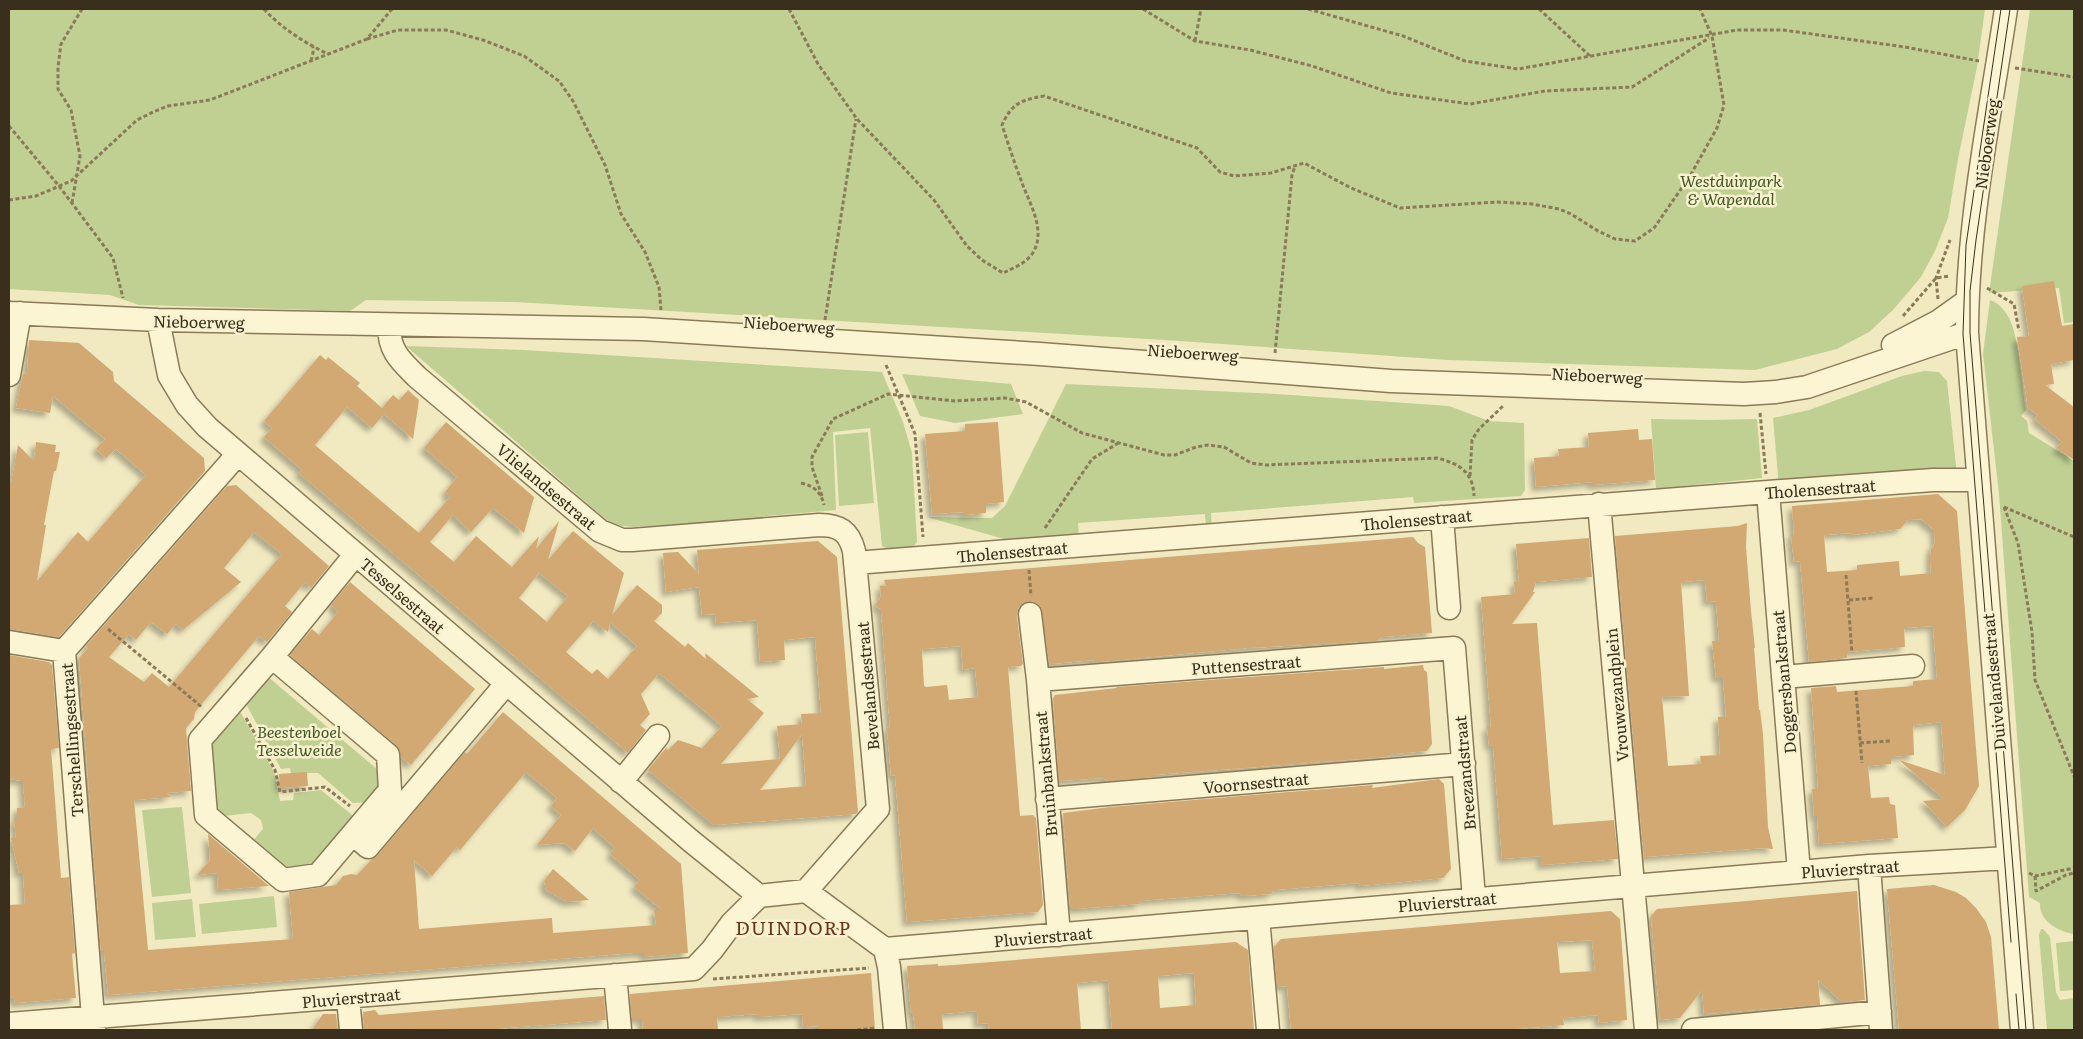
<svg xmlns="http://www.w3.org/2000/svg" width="2083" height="1039" font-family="Literata,serif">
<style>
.green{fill:#c0d093}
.building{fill:#d2a873;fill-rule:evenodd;filter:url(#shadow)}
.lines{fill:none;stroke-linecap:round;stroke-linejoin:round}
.minor-casing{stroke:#8b7a57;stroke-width:25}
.path{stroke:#8b7a57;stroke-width:3;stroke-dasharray:4 2.5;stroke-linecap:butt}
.minor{stroke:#fbf5d4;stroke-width:22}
.tram{stroke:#3a2f1c;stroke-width:1}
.labels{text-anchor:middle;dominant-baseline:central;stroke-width:5;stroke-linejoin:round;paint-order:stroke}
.street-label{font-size:16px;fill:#3a2f1c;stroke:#f8f2d0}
.park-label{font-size:16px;font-style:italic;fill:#425821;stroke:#f8f2d0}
.quarter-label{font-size:19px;letter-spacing:1px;fill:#6a3519;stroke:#f8f2d0}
</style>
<defs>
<filter id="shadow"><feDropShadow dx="-4.5" dy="4.5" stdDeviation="2.5" flood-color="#0004"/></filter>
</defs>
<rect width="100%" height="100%" fill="#f1e9c0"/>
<path class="green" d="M 9,9 L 1985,9 L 1977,67 L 1958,159 L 1948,218 L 1935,251 L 1921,277 L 1893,310 L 1869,332 L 1837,349 L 1755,370 L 1448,360 L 1165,340 L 515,302 L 366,300 L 350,311 L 139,305 L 110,295 L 9,289 Z
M 2030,9 L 2074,9 L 2074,322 L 2064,323 L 2059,288 L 1989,293 Z
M 1990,300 C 1999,303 2004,309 2009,318 C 2019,336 2022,387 2026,410 L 2021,416 L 2027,421 L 2029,433 L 2074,461 L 2074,934 C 2058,932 2039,921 2040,903 L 2029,897 L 1999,494 L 1983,354 Z
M 406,346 L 524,350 L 882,372 L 903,422 L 912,453 L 917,542 L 912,548 L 887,549 L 882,546 L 870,428 L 833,432 L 836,510 L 679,524 L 634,527 L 612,525 Z
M 1924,371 L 1939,372 L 1947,381 L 1957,475 L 1779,487 L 1773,418 L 1809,410 L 1902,376 Z
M 902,374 L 1011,384 L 1023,414 L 955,423 L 920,416 Z
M 1066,384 L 1276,394 L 1449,406 L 1489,421 L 1524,423 L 1525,490 L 1521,496 L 1414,503 L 1413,497 L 1211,513 L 1212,528 L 1206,528 L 1205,514 L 1078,523 L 1079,539 L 1011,541 L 927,517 L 992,518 L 1005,506 Z
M 1651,419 L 1710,420 L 1757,419 L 1762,478 L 1656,489 Z
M 868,432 L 874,503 L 839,506 L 835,435 Z
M 267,676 L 378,770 L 378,792 L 369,802 L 353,803 L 318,773 L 291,773 L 290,768 L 281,769 L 245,702 Z
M 237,706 L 274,772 L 280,801 L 293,800 L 294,793 L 321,790 L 357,819 L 343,838 L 337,834 L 318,859 L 304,871 L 288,874 L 252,842 L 263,829 L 261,820 L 251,813 L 224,816 L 211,805 L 205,744 Z
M 182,807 L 191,893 L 152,897 L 142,810 Z
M 274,896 L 277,927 L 202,934 L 199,904 Z
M 192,899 L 196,937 L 155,940 L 152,903 Z
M 2041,929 L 2043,929 L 2050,937 L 2056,992 L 2060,1000 L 2074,998 L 2074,1030 L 2047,1030 L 2039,935 Z
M 2074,941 L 2074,990 L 2060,991 L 2056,943 Z"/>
<path class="building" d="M 2054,281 L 2062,326 L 2074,324 L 2074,360 L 2051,364 L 2054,384 L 2045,385 L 2074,407 L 2074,460 L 2057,448 L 2062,442 L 2035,419 L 2038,415 L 2028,408 L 2017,337 L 2029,336 L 2022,286 Z
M 29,340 L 79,343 L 113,372 L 114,381 L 204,458 L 205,471 L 59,637 L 9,629 L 9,484 L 11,484 L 18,445 L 34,461 L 36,442 L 56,445 L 55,452 L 60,452 L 56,471 L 54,471 L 44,525 L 46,525 L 37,581 L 78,532 L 88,542 L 146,475 L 116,449 L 106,458 L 96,449 L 105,439 L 53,396 L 50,413 L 16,408 L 23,374 L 27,373 Z
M 320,355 L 326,360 L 328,357 L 360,383 L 357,386 L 382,408 L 393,395 L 399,400 L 408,390 L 419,400 L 413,439 L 384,414 L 372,428 L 347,407 L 315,445 L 419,533 L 450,497 L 445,492 L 457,477 L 424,448 L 446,422 L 534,497 L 524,533 L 493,508 L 471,532 L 453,515 L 430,542 L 454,562 L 476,536 L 512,567 L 539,536 L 536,549 L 559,521 L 548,560 L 573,531 L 624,573 L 612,615 L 637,585 L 662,605 L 662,613 L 654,621 L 685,647 L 688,643 L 706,659 L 705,653 L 759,697 L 747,699 L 764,713 L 721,764 L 780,759 L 777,726 L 802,724 L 801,714 L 821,713 L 815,637 L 784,640 L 785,660 L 760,662 L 757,620 L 716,623 L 715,614 L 702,615 L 699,587 L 666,592 L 663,553 L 678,552 L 699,574 L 697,550 L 818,541 L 837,557 L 858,812 L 856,814 L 714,825 L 648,770 L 666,748 L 668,750 L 678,740 L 702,748 L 722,726 L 694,702 L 659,673 L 641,694 L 650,714 L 640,725 L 646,730 L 628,753 L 388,549 L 299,473 L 302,470 L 264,437 L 272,428 L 264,421 ZM 539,573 L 568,596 L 547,622 L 519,598 ZM 593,621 L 608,632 L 610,622 L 637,646 L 608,679 L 597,669 L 592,674 L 566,652 ZM 802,734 L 806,786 L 760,790 L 780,764 Z
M 998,422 L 1004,502 L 986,504 L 986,513 L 964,515 L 964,512 L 932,514 L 925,434 L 965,431 L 965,424 Z
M 1638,429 L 1639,440 L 1652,439 L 1655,480 L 1592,485 L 1592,482 L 1536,487 L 1534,458 L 1559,456 L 1558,449 L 1589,447 L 1588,433 Z
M 236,485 L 329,566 L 311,588 L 305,582 L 285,606 L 292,612 L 267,642 L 259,636 L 195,712 L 194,719 L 186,728 L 191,791 L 166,793 L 171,797 L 134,800 L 148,950 L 293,939 L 289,892 L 336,885 L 343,876 L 351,874 L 357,875 L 371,860 L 378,855 L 465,752 L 467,754 L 503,712 L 681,864 L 688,953 L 644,957 L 644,953 L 633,953 L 108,995 L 104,951 L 101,951 L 79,658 L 88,648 L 86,646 L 227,486 ZM 254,532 L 282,554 L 169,687 L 152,673 L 144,682 L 109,657 L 129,634 L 136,640 L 151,622 L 167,634 L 176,624 L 183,630 L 241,582 L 224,568 ZM 526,772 L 557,798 L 551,806 L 561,815 L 537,845 L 564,843 L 575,851 L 593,828 L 615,848 L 610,854 L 640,880 L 634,887 L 662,910 L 654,910 L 656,925 L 553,933 L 552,918 L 419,929 L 414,860 L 432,876 L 457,847 L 460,850 Z
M 1938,494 L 1957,511 L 1979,786 L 1965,810 L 1947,827 L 1923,801 L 1944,799 L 1899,760 L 1945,775 L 1941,722 L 1913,725 L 1914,755 L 1891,757 L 1891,764 L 1868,766 L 1871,798 L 1889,797 L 1890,804 L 1895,805 L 1898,838 L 1819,844 L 1817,816 L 1814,816 L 1812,789 L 1818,788 L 1811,688 L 1836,686 L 1837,692 L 1913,686 L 1913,681 L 1937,679 L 1933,626 L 1904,628 L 1905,647 L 1847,652 L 1847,658 L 1809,662 L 1800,561 L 1794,562 L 1791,535 L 1794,535 L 1792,506 ZM 1921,519 L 1934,530 L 1935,543 L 1931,549 L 1930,559 L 1931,573 L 1900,576 L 1899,561 L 1857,565 L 1857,570 L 1827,572 L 1824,535 L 1851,533 L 1852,535 L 1900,529 L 1908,520 Z
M 1747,523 L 1746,547 L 1751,611 L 1755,648 L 1754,648 L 1759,710 L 1760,710 L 1763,734 L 1768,827 L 1773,849 L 1763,848 L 1644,857 L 1615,536 L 1738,526 ZM 1705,580 L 1707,602 L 1716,601 L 1719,641 L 1712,641 L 1716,678 L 1723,678 L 1726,717 L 1718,717 L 1720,755 L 1700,756 L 1701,764 L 1668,766 L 1662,697 L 1689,696 L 1681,582 Z
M 1413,537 L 1418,543 L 1425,547 L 1432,633 L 1382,637 L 1376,641 L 1247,648 L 1099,662 L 1094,662 L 1093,660 L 1051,664 L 1049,662 L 1041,607 L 1036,602 L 1029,601 L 1022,604 L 1018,609 L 1017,616 L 1023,664 L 1021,666 L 1008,667 L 1020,816 L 1033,815 L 1036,818 L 1043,905 L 1038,912 L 907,922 L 895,775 L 891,776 L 887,728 L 890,727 L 881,610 L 875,605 L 881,597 L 880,586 L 886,586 L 884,580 ZM 961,646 L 963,670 L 975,668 L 978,697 L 949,700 L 947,685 L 926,687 L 924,686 L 922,651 L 923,649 Z
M 1589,538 L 1592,577 L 1536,582 L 1533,592 L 1535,592 L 1512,624 L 1537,623 L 1553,825 L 1614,820 L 1618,859 L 1541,865 L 1541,856 L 1502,859 L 1493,745 L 1489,746 L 1488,736 L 1487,727 L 1491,727 L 1481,597 L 1515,594 L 1514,582 L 1519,582 L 1516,544 Z
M 350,582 L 475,689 L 411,765 L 401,757 L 396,745 L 290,655 L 312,629 L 319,635 L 338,612 L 331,605 Z
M 9,655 L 49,662 L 52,665 L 59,748 L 51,749 L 53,774 L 61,878 L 69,877 L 75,953 L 72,954 L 76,998 L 15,1003 L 14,998 L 9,996 L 9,905 L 25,904 L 23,873 L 19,873 L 11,838 L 16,838 L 14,819 L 17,819 L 17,808 L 25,807 L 23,781 L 9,779 Z
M 1423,665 L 1424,670 L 1427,672 L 1432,744 L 1427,751 L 1393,754 L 1386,757 L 1153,775 L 1153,777 L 1109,781 L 1102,778 L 1059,781 L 1053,698 L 1055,695 L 1117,688 L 1116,687 L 1370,668 L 1384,667 L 1384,669 Z
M 307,772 L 308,786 L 280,788 L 279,774 Z
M 1439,779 L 1444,784 L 1451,869 L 1443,878 L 1360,886 L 1359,883 L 1274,890 L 1271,894 L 1243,896 L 1239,893 L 1139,901 L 1140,904 L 1074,909 L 1070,905 L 1063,813 L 1110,807 L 1373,785 L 1372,788 Z
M 208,834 L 269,886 L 218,890 L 217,873 L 197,875 L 210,860 Z
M 553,869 L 589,900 L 567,902 L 546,890 L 544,881 Z
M 1934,885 L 1956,892 L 1966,898 L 1976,908 L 1986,922 L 1991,937 L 1999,1030 L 1899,1030 L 1887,889 Z
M 1857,891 L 1865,1000 L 1842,1002 L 1818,980 L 1820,1005 L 1704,1014 L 1702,990 L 1680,1018 L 1660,1020 L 1651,916 L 1657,909 Z
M 1611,911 L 1620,919 L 1627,1020 L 1599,1023 L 1598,1015 L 1563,1018 L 1564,1025 L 1502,1030 L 1291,1030 L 1287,986 L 1277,987 L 1274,947 L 1281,939 ZM 1592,940 L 1595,971 L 1560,973 L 1557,942 Z
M 1236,942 L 1248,950 L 1254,1030 L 1112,1030 L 1108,980 L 1077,983 L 1081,1030 L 989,1030 L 988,1023 L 978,1024 L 977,1011 L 942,1014 L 943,1030 L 915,1030 L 913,1012 L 911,1013 L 907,966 L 938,964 L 938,966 L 954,965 ZM 1194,973 L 1196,1005 L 1160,1008 L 1158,976 Z
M 871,973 L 875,1030 L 818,1030 L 818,1026 L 803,1027 L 802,1014 L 758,1017 L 758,1014 L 717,1017 L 718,1030 L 643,1030 L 642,1019 L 632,1019 L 630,994 Z
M 604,996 L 606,1020 L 483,1030 L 364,1030 L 363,1012 L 375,1010 L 379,1015 Z
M 323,1014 L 336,1014 L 338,1030 L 312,1030 Z"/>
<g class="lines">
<defs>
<path id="minor" d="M 2006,9 C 1990,116 1967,224 1967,333 L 2022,1030
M 9,313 L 158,320 L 643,329 L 1040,354 L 1391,381 L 1744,394 L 1776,392 L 1807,387 L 1967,333
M 158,320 L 169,375 L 187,405 L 207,427 L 691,841 L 759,896
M 389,326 C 389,351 400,360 417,377 L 600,531 L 622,540 L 632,540 L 819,525 C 839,525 849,531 854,551 L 878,809 L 806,891
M 1893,345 L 1939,321 L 1967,301
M 9,375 L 20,313
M 1768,492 L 1799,872
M 1599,504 L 1646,1030
M 1442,517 L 1449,608
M 855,563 L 1768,492 L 1933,480 L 1977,480
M 1030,614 L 1038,680 L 1059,935
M 9,642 L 64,651
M 272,657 L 388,755 L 390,790 L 318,875 L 283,880 L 206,815 L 200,740 L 272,657 L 355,555
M 1783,677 L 1913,666
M 1038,680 L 1454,648 L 1474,898
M 621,782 L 658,736
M 1047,799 L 1464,764
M 353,834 L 368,847 L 506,684
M 1869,866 L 1881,1030
M 1258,918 L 1268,1030
M 885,949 L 1869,866 L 2008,858
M 885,949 L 889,967 L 895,1030
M 615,975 L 620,1030
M 348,998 L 351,1030
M 9,1024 L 694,969 L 712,950 L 732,923 L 759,896 L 806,891 L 885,949
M 94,1030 L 64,651 L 238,454
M 1693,1030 L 1880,1012"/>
</defs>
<use href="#minor" class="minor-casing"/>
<path class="path" d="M 264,9 C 281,28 305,43 328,54
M 789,9 L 818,64 L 857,119 L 934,200 L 967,246 L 982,260 L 1003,273 C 1013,268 1025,264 1032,254 C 1048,231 1028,201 1021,180 C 1014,162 1008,143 1002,125 C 1012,103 1021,100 1044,96 L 1197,148 L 1220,172 L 1234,176 L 1271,173 L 1304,163 L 1351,188 L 1400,208 L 1497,202 L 1532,204 L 1559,209 L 1571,214 L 1598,231 L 1615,239 L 1635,241 L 1654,228 L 1690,176 L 1717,128 L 1724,105 L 1712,36 L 1700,9
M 1143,9 L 1195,41 L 1250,50 L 1312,66 L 1391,93 L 1470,104 L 1545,91 L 1632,87 L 1709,38
M 1308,9 L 1403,36 L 1465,61 L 1518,69 L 1737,30 L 1783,30 L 1905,47 L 1979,61
M 1539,9 L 1590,56
M 367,39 L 398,30 L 446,30 L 483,40 L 524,56 L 559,81 L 573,101 L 605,165 L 621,214 L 645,252 L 659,287 L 661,310
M 1195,41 L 1201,9
M 311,61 L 313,53 L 313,47
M 2015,68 L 2074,77
M 9,126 L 59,186 L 113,258 L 123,298
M 9,200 L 36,196 L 71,181 L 137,120 L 153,112 L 168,106 L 210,100 L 367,39 L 392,9
M 72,203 L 80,156 L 71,110 L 58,89 L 58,67 L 61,44 L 82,9
M 1987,288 L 2014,304 L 2019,331
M 1938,299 L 1936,278 L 1950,240
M 1903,316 L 1936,278 L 1949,276
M 825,320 L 856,119
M 1275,353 L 1292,175 L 1295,166
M 886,365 L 915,434 L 923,537
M 1760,413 L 1766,474
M 1470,476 L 1472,440 L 1479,429 L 1503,406
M 801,483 C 814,486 821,492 824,505
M 822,496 L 812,467 L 812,457 L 833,419 L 888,394 L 955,401 L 1005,398 L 1026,402 L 1082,433 L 1164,455 L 1175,455 L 1196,447 L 1208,445 L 1224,447 L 1251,463 L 1266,465 L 1437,458 C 1460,464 1473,472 1474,496
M 2004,507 L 2018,543 L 2032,632 L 2035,680 L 2074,776
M 2004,507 L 2074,537
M 1045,528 L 1092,459 L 1120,442
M 1029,570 L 1031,596
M 1846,575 L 1852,653
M 1849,600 L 1873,598
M 108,629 L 203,708
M 1856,691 L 1862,763
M 246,718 L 275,770 L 280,792 L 325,787 L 350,806
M 1860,743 L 1890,741
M 2029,873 L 2035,876 L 2074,868
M 2035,876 L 2036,891 L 2066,875 L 2074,873
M 713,979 L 869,968
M 857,1030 L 876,1028"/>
<use href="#minor" class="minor"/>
<path class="tram" d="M 2001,9 L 1966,245 L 1963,334 L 2011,942
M 2010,9 L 1976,240 L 1970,291 L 1970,333 L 2026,1030
M 2016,994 L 2019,1030"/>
</g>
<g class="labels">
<g class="street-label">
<text transform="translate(1986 144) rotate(-82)">Nieboerweg</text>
<text transform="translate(199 321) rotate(1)">Nieboerweg</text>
<text transform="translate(789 324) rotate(4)">Nieboerweg</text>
<text transform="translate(1193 352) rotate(4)">Nieboerweg</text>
<text transform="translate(1597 375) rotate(3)">Nieboerweg</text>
<text transform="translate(547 486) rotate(40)">Vlielandsestraat</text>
<text transform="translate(1820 488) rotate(-4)">Tholensestraat</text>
<text transform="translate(1416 519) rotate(-5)">Tholensestraat</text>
<text transform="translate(1012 551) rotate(-5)">Tholensestraat</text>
<text transform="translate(403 595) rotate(41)">Tesselsestraat</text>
<text transform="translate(1246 664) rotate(-4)">Puttensestraat</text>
<text transform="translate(1783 682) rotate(-95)">Doggersbankstraat</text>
<text transform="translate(1993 682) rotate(-95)">Duivelandsestraat</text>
<text transform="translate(867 686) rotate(-95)">Bevelandsestraat</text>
<text transform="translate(1616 695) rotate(-95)">Vrouwezandplein</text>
<text transform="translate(71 740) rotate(-94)">Terschellingsestraat</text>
<text transform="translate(1464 773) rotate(-95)">Breezandstraat</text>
<text transform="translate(1045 774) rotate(-95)">Bruinbankstraat</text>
<text transform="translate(1256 782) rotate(-5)">Voornsestraat</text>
<text transform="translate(1850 868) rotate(-4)">Pluvierstraat</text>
<text transform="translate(1447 901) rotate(-5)">Pluvierstraat</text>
<text transform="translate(1043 936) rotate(-5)">Pluvierstraat</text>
<text transform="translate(351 997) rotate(-5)">Pluvierstraat</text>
</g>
<g class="park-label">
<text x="1731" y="180">Westduinpark<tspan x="1731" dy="18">&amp; Wapendal</tspan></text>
<text x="299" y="731">Beestenboel<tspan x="299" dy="18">Tesselweide</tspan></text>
</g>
<g class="quarter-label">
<text x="793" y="927">DUINDORP</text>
</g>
</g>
<rect width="2083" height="1039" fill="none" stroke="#3a2f1c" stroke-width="20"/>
</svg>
